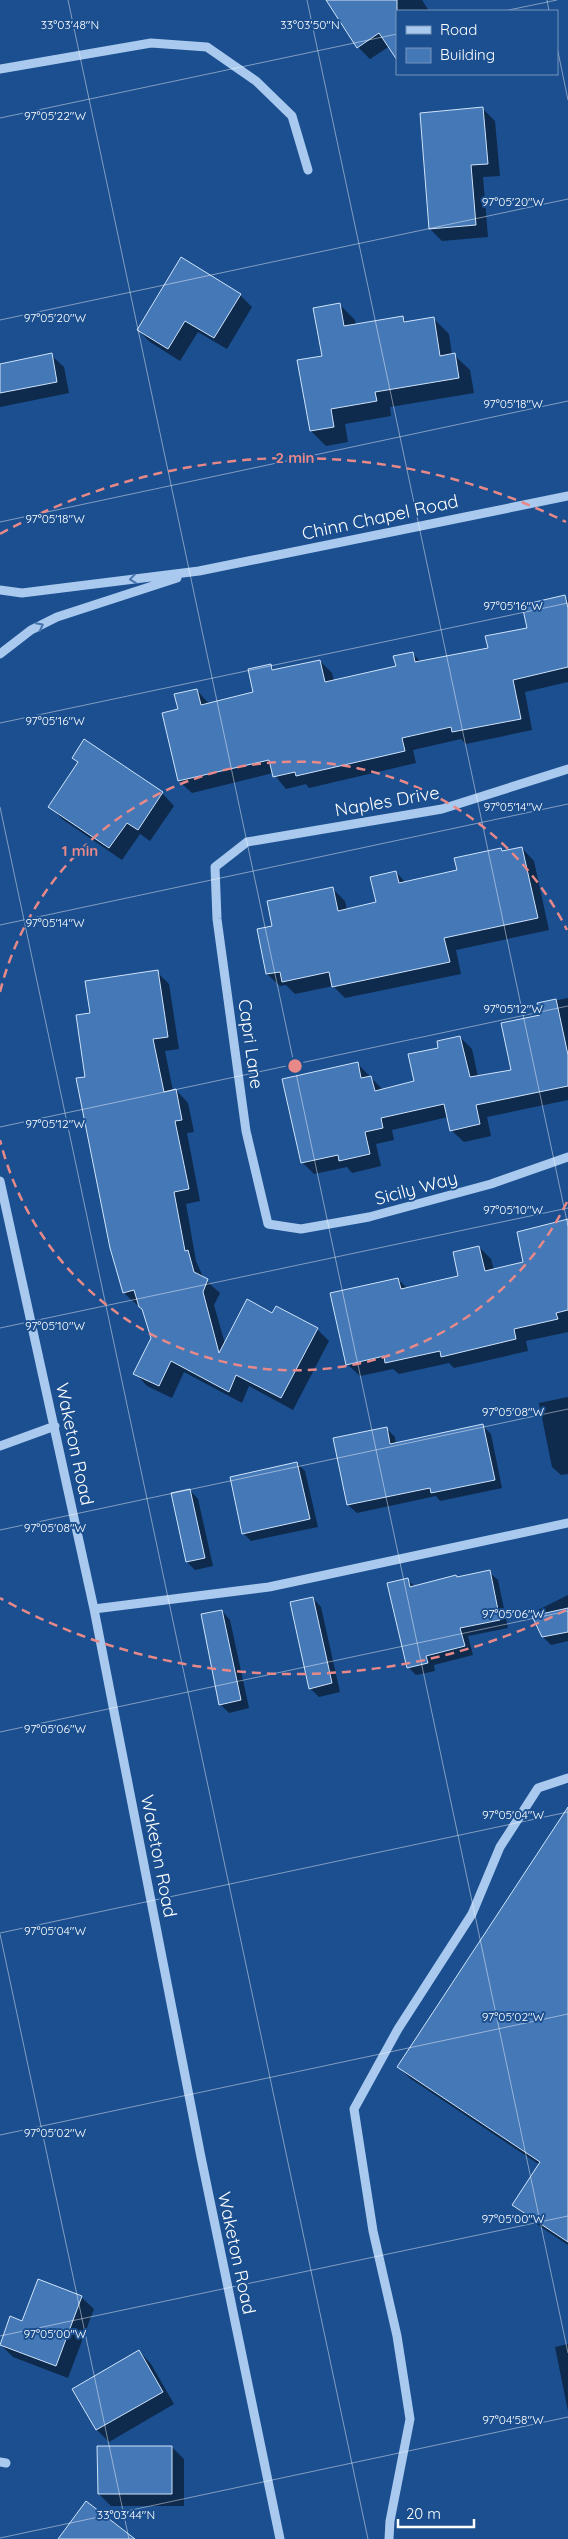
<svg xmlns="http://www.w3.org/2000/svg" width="568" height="2539" font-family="Quicksand,sans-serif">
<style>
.shadow{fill:#0007}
.building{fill:#4478b7;stroke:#cfe3fa}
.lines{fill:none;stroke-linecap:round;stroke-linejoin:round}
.minor{stroke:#a9c9ee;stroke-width:9}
.oneway{stroke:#4674ac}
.ticks{fill:none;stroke:#fff;stroke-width:1;stroke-opacity:0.45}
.ring{fill:none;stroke:#e88989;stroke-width:2.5;stroke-dasharray:9 6}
.labels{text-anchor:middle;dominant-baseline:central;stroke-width:4;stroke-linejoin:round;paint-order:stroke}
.street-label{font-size:18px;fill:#fff;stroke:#1b4f8f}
.ticks-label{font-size:12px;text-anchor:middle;fill:#fff;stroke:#1b4f8f;stroke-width:4;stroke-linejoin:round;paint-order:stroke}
.centre{fill:#e88989;stroke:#1b4f8f;stroke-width:2.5}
.ring-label{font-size:15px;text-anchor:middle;font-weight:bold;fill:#e88989;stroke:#1b4f8f;stroke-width:4;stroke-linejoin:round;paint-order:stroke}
</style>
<rect width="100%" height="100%" fill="#1b4f8f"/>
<path class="shadow" d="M 327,0 L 422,0 L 429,11 L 397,11 L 390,46 L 370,59 L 358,47 Z
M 483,109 L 495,121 L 500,176 L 483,177 L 488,237 L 442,241 L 430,229 Z
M 240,295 L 252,307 L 227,349 L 198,332 L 180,361 L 150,342 L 138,330 Z
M 340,305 L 355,320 L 356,326 L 402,317 L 408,323 L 433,318 L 449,334 L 452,355 L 454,355 L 470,370 L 474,393 L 390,407 L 391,416 L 345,424 L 348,442 L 326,446 L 311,431 L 323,357 Z
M 51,355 L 64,367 L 69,393 L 0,407 L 0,365 Z
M 565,597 L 568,600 L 568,682 L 525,692 L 532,730 L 466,744 L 461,739 L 413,750 L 416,763 L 309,788 L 306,784 L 286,789 L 273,773 L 192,793 L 179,781 L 179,710 L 197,690 L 209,704 L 255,693 L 270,665 L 276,671 L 320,661 L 332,673 L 334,682 L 397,667 L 412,653 L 421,662 L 489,649 L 529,629 Z
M 162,793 L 174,806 L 150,841 L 140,834 L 122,860 L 62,819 L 50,806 Z
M 522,848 L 534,861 L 549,930 L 456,950 L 461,974 L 345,998 L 333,986 L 295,994 L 286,985 L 280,986 L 267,974 L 258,930 L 274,927 L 333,889 L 345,901 L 347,910 L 377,903 L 396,872 L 406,883 L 458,871 L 501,849 L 504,852 Z
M 157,972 L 169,984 L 179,1049 L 165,1051 L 173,1091 L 176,1090 L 188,1103 L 194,1132 L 187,1133 L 200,1201 L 186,1204 L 196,1261 L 204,1279 L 220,1293 L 214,1305 L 225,1344 L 273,1315 L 317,1329 L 329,1341 L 293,1410 L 249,1386 L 242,1403 L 184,1372 L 172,1398 L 147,1386 L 135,1373 L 152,1338 L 144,1311 L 124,1293 L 111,1247 L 86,1078 L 91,1014 Z
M 568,998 L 568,1100 L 487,1117 L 491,1136 L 464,1142 L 451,1130 L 448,1117 L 392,1130 L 394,1140 L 376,1144 L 381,1166 L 352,1173 L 347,1167 L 314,1174 L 302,1162 L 357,1063 L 383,1090 L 415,1082 L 440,1048 L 460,1037 L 472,1049 L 478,1077 L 512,1071 L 541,1016 L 539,1004 Z
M 568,1220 L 568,1332 L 526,1341 L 528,1351 L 454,1368 L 449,1363 L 399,1374 L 393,1369 L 360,1376 L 347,1364 L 398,1279 L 408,1289 L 460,1276 L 479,1247 L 491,1259 L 494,1270 L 525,1262 Z
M 568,1397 L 568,1474 L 561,1475 L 552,1467 L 539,1403 Z
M 482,1425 L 491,1434 L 502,1488 L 440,1501 L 436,1496 L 357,1513 L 348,1505 L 386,1428 L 395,1437 L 396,1444 Z
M 297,1463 L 305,1471 L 318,1527 L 251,1541 L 243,1533 Z
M 190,1490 L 198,1499 L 213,1566 L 195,1570 L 187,1562 Z
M 489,1572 L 498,1580 L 508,1628 L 468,1636 L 473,1655 L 434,1665 L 435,1671 L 416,1675 L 408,1667 L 408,1580 L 415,1587 Z
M 568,1595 L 568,1641 L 551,1645 L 543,1637 L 532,1613 Z
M 313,1598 L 321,1607 L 340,1692 L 319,1697 L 310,1688 Z
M 222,1611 L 230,1620 L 249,1708 L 229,1713 L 220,1704 Z
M 568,1809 L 568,2245 L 526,2217 L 514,2205 L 540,2165 L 411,2079 L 398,2067 Z
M 81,2297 L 94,2309 L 68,2378 L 13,2357 L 0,2344 Z
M 568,2344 L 568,2411 L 555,2347 Z
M 139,2351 L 151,2364 L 174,2404 L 109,2442 L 96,2429 Z
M 172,2447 L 184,2459 L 184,2506 L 111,2506 L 99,2494 Z"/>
<path class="building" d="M 326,0 L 397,0 L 397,60 L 379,33 L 357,48 Z
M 483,107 L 488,164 L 471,165 L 476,225 L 429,229 L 420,113 Z
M 181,257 L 241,294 L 214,338 L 185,321 L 168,349 L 137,330 Z
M 340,303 L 344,326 L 403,316 L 404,322 L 434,317 L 440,356 L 455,353 L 459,378 L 375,392 L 377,401 L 331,409 L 334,427 L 310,431 L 297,360 L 322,356 L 313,308 Z
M 52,353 L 57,382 L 0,393 L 0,364 Z
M 565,595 L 568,608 L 568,667 L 513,680 L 521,719 L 452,732 L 451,727 L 402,738 L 405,751 L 296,776 L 295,772 L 273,777 L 269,760 L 178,781 L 162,713 L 178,709 L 174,694 L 197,689 L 201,705 L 253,692 L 248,669 L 271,664 L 272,670 L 320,660 L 325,682 L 396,666 L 393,656 L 413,652 L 415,662 L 488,648 L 485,636 L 527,628 L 522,605 Z
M 84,739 L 163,792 L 138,830 L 127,823 L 109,848 L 48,807 L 78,762 L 72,758 Z
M 522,847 L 538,918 L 444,938 L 450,962 L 332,987 L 329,972 L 282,982 L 280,972 L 266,974 L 257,929 L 272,926 L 267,901 L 333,887 L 338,911 L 376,902 L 370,877 L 396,871 L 399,883 L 457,870 L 454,858 L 501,848 L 502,851 Z
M 158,970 L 168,1037 L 153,1039 L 164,1092 L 176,1089 L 182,1120 L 175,1121 L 189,1189 L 174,1192 L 185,1251 L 188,1250 L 194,1272 L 208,1279 L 203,1292 L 219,1353 L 247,1299 L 272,1313 L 276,1306 L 318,1328 L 281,1398 L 236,1375 L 229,1392 L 171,1361 L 159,1386 L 133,1374 L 151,1338 L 142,1309 L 139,1307 L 134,1290 L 123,1293 L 110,1248 L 76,1078 L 85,1077 L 76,1015 L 90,1013 L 85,981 Z
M 556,999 L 568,1055 L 568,1086 L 476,1105 L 480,1124 L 450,1131 L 444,1104 L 381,1118 L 383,1128 L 365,1132 L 370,1154 L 339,1161 L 338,1155 L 301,1163 L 282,1079 L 358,1062 L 361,1078 L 371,1076 L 375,1091 L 414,1081 L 408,1054 L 438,1048 L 437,1041 L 460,1036 L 470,1077 L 511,1070 L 501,1023 L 540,1015 L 537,1003 Z
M 568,1219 L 568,1310 L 556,1313 L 558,1319 L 514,1329 L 516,1339 L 441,1357 L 440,1351 L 385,1363 L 384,1356 L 346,1365 L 330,1293 L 398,1278 L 401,1289 L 458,1276 L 453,1252 L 479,1246 L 485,1271 L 523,1262 L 517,1232 Z
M 483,1424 L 495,1480 L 431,1493 L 430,1488 L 347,1505 L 333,1438 L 387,1427 L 390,1444 Z
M 297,1462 L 310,1519 L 242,1534 L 230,1477 Z
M 190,1489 L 205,1558 L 186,1562 L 171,1493 Z
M 490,1570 L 500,1620 L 460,1628 L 465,1646 L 426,1656 L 428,1663 L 407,1668 L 387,1583 L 408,1578 L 410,1587 L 456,1575 L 457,1577 Z
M 313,1597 L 332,1683 L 309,1689 L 290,1602 Z
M 568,1608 L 568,1632 L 542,1637 L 532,1616 Z
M 222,1610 L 241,1700 L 219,1705 L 201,1614 Z
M 568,1807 L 568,2242 L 512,2205 L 540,2162 L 397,2067 Z
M 38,2279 L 82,2296 L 56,2366 L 0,2345 L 10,2316 L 22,2321 Z
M 139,2350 L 163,2392 L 96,2430 L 72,2389 Z
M 97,2446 L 172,2446 L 172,2494 L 98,2494 Z
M 86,2501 L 135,2539 L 58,2539 Z"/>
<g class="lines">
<path class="minor" d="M 0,69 L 151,43 L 207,47 L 256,81 L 292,116 L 308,170
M 0,590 L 22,593 L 199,571 L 568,496
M 0,654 L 31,630 L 57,617 L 177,578
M 568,769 L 442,809 L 247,842 L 215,867 L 217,919 L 246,1131 L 268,1224 L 301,1229 L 369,1217 L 491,1184 L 568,1157
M 0,1181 L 94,1609 L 201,2157 L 280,2539
M 0,1446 L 55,1426
M 94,1609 L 269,1587 L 568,1523
M 0,2462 L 6,2463
M 389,2539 L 390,2521 L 410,2419 L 397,2336 L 373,2231 L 354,2109 L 398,2029 L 472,1914 L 500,1847 L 538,1788 L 568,1778"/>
</g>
<defs><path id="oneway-chevron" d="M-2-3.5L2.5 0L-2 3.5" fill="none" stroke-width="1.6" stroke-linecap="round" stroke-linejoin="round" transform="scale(1.25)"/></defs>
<g class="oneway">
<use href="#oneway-chevron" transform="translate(133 579) rotate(173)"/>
<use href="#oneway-chevron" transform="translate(40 626) rotate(-27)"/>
</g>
<path class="ticks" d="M 68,0 L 568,2353M 307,0 L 568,1226M 547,0 L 549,11M 504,11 L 557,0M 557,47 L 568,100M 0,118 L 397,34M 0,320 L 568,199M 0,522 L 568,401M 0,723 L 568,603M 0,807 L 368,2539M 0,925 L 568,804M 0,1127 L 568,1006M 0,1328 L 568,1208M 0,1530 L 568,1409M 0,1732 L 568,1611M 0,1933 L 568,1812M 0,1934 L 129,2539M 0,2135 L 568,2014M 0,2336 L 568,2216M 0,2538 L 568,2417"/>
<g class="ring">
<path d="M567 1202A304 304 0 0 1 0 1140M0 992A304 304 0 0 1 567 930"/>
<path d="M566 1610A608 608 0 0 1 0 1598M0 534A608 608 0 0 1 566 522"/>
</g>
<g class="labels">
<g class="street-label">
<text transform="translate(380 517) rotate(-12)">Chinn Chapel Road</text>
<text transform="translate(387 801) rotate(-10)">Naples Drive</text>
<text transform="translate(251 1044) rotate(82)">Capri Lane</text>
<text transform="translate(416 1188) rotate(-15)">Sicily Way</text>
<text transform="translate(75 1444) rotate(78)">Waketon Road</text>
<text transform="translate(159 1856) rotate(79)">Waketon Road</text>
<text transform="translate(237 2253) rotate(78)">Waketon Road</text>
</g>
</g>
<g class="ticks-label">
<text x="70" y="29">33°03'48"N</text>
<text x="310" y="29">33°03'50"N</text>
<text x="55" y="120">97°05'22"W</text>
<text x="513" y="206">97°05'20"W</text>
<text x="55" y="322">97°05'20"W</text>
<text x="513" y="408">97°05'18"W</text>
<text x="55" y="523">97°05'18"W</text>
<text x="513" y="610">97°05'16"W</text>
<text x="55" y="725">97°05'16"W</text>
<text x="513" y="811">97°05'14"W</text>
<text x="55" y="927">97°05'14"W</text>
<text x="513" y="1013">97°05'12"W</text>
<text x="55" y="1128">97°05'12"W</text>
<text x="513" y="1214">97°05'10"W</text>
<text x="55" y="1330">97°05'10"W</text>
<text x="513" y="1416">97°05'08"W</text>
<text x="55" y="1532">97°05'08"W</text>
<text x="513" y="1618">97°05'06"W</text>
<text x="55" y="1733">97°05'06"W</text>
<text x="513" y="1819">97°05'04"W</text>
<text x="55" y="1935">97°05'04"W</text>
<text x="513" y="2021">97°05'02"W</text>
<text x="55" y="2137">97°05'02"W</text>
<text x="513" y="2223">97°05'00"W</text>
<text x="55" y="2338">97°05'00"W</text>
<text x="513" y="2424">97°04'58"W</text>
<text x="126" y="2519">33°03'44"N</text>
</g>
<circle cx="295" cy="1066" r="8" class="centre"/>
<g class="ring-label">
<text x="295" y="463">2 min</text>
<text x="80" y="856">1 min</text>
</g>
<rect x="396" y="10" width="162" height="65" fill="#1b4f8f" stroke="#7695bc"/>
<rect x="406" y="26" width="25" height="8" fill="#a9c9ee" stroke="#7695bc"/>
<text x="440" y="35" font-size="15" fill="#ffffff">Road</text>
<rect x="406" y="48" width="25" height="15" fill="#4478b7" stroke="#7695bc"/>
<text x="440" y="60" font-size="15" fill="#ffffff">Building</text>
<path d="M398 2519v8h76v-8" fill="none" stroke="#ffffff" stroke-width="2.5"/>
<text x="406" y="2519" font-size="15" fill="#ffffff" stroke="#1b4f8f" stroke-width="4" paint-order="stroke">20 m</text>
</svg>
